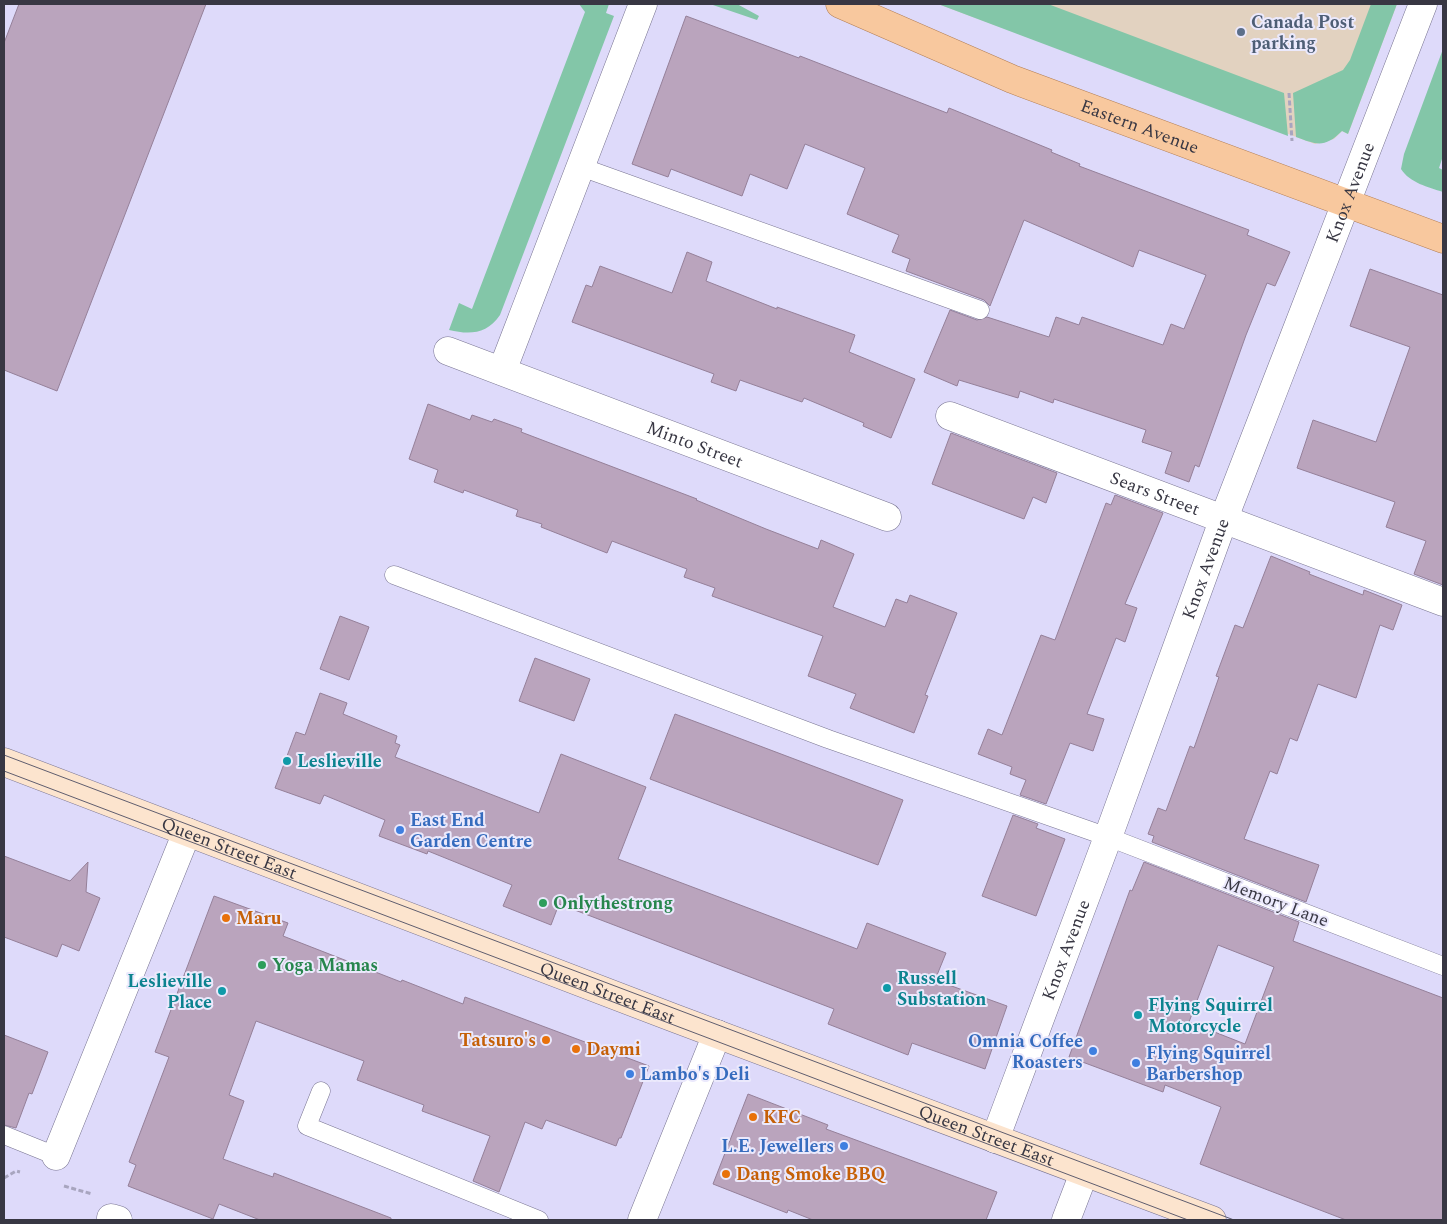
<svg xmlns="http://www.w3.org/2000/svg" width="1447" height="1224" font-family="Spectral,serif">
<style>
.industrial{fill:#e2d2c0}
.green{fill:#83c6a8}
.building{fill:#baa4bd;stroke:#958099;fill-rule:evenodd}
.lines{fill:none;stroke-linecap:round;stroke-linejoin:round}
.service-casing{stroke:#787491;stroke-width:19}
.minor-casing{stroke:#787491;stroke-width:29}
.tertiary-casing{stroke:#787491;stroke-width:29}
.secondary-casing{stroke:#787491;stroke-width:29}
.primary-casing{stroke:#b27e54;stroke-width:29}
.path{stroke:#a8a5bf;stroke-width:3;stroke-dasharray:5 2.5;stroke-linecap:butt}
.service{stroke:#fff;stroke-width:18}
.minor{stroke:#fff;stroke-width:28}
.tertiary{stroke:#fff;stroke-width:28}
.secondary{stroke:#fce4ce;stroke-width:28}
.primary{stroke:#f8c89e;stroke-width:28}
.tram{stroke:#5f5d6e;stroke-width:1}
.service-dot{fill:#5c6f8a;stroke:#ebe9fc;stroke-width:2}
.culture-dot{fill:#0f9aa8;stroke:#ebe9fc;stroke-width:2}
.shop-dot{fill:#3f7fe0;stroke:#ebe9fc;stroke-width:2}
.leisure-dot{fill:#2e9e5b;stroke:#ebe9fc;stroke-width:2}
.food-dot{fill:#e8710a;stroke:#ebe9fc;stroke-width:2}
.labels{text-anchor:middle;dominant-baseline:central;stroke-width:4;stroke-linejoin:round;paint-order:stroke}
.service-label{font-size:18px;font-weight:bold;fill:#4e5e75;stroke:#ebe9fc;text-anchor:start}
.street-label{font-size:18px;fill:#383743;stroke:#ebe9fc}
.culture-label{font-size:18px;font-weight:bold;fill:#0d838f;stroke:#ebe9fc;text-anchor:start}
.shop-label{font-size:18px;font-weight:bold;fill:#366cbe;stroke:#ebe9fc;text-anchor:start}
.leisure-label{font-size:18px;font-weight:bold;fill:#27864d;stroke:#ebe9fc;text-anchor:start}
.food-label{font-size:18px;font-weight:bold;fill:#c56008;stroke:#ebe9fc;text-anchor:start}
</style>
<rect width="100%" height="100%" fill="#dedafa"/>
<path class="industrial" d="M 938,4 L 1397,4 L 1348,134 L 1342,131 L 1334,139 L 1315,144 Z"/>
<path class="green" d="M 579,4 L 609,4 L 606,13 L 614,16 L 500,315 C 487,334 470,335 449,330 L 459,303 L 472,309 L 585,12 Z
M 710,4 L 737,4 L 759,16 L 757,20 Z
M 938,4 L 1048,4 L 1284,93 L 1288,136 Z
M 1371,4 L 1397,4 L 1348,134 L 1342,131 C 1325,148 1317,145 1296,137 L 1293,93 L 1343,70 L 1350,60 Z
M 1443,49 L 1443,156 L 1439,168 L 1443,170 L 1443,192 C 1428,187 1410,183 1401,169 L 1404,154 Z"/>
<path class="building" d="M 19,4 L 206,4 L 57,391 L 4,370 L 4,43 Z
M 686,16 L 799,58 L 800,56 L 947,113 L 949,108 L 1052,150 L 1051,152 L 1080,164 L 1079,166 L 1249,230 L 1247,235 L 1290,252 L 1275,286 L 1267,283 L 1246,335 L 1199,467 L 1195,465 L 1189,482 L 1165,473 L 1172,452 L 1142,442 L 1146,430 L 1054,399 L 1053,403 L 1020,391 L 1018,398 L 959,380 L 957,386 L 924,372 L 950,310 L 977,320 L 987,317 L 1049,337 L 1056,317 L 1079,325 L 1082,317 L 1163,345 L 1171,324 L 1184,329 L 1206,275 L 1139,250 L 1133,267 L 1024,220 L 990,306 L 984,300 L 906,271 L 910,259 L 892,252 L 899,235 L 847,214 L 865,168 L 805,144 L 787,189 L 750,174 L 742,196 L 671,169 L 668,177 L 632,164 Z
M 687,252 L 712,262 L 706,281 L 777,309 L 777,307 L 855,335 L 849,352 L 915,379 L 891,438 L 863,426 L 864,423 L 804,398 L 802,402 L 740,380 L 736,391 L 711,382 L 714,374 L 572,322 L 586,285 L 592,287 L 600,266 L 672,293 Z
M 1370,269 L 1443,295 L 1443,585 L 1414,574 L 1426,541 L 1386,527 L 1395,502 L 1297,468 L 1313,420 L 1376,442 L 1410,347 L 1350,326 Z
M 428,404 L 470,420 L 472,415 L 492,422 L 494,419 L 522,429 L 521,432 L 697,499 L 696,500 L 766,529 L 818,549 L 821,540 L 854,554 L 833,607 L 885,627 L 896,599 L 907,603 L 910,595 L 957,613 L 925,695 L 928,696 L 914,733 L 850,708 L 856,694 L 808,676 L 823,636 L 712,596 L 715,588 L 684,577 L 687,569 L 612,541 L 607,553 L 541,527 L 542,524 L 516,516 L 518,510 L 464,490 L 463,493 L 434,482 L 438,470 L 409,459 Z
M 951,433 L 1057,473 L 1046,503 L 1033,497 L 1024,519 L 932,484 Z
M 1115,495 L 1163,513 L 1125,604 L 1137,608 L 1125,642 L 1116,638 L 1087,714 L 1104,719 L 1093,751 L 1070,743 L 1046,804 L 1020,795 L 1026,780 L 1010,774 L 1012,767 L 978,754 L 988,729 L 1002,735 L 1041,635 L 1055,640 L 1106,503 L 1111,505 Z
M 1271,556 L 1310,572 L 1309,574 L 1363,595 L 1364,590 L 1402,605 L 1393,630 L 1380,625 L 1356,698 L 1318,684 L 1297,741 L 1290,738 L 1277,774 L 1270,771 L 1244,839 L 1319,865 L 1306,902 L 1152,842 L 1154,836 L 1148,834 L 1158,808 L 1166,811 L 1190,746 L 1194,748 L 1219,677 L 1216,676 L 1235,625 L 1243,628 Z
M 340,616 L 369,627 L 349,680 L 320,669 Z
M 535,658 L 590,679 L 574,721 L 519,701 Z
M 320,693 L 347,703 L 343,714 L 397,736 L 395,743 L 400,745 L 395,757 L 539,813 L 561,754 L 646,787 L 618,859 L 857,949 L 867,923 L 946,953 L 935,980 L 1007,1006 L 985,1069 L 912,1043 L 908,1055 L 828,1024 L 834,1009 L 559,904 L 551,925 L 503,906 L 512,885 L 428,851 L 427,854 L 379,836 L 385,820 L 324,795 L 320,804 L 275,788 L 296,732 L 305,735 Z
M 675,714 L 903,800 L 878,865 L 650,779 Z
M 1013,815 L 1038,824 L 1036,828 L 1065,839 L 1036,916 L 982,896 Z
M 4,856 L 70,881 L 88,862 L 86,892 L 100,898 L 79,951 L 62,944 L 57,957 L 4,937 Z
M 1144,862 L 1299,922 L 1293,941 L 1443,998 L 1443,1220 L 1346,1220 L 1200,1164 L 1221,1107 L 1165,1085 L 1163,1092 L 1069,1057 L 1130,890 L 1132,891 ZM 1218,945 L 1274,967 L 1245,1044 L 1189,1022 Z
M 214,896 L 288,923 L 283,936 L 401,982 L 402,980 L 463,1004 L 465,997 L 649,1066 L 621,1138 L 619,1138 L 616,1146 L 546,1120 L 542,1129 L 525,1122 L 499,1192 L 473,1181 L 490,1136 L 422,1111 L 424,1105 L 357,1080 L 364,1061 L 256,1021 L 229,1095 L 244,1101 L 223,1159 L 273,1177 L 274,1173 L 391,1218 L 391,1220 L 260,1220 L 219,1204 L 213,1219 L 128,1186 L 136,1165 L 129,1162 L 169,1057 L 155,1052 Z
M 4,1035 L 48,1052 L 32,1094 L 29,1093 L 16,1128 L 4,1125 Z
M 748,1094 L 828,1125 L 826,1129 L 997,1192 L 986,1220 L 813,1220 L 788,1210 L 787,1213 L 713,1184 Z"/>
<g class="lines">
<defs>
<path id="service" d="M 581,167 L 980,310
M 394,575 L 828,739 L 1108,837 L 1443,966
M 321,1091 L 307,1126 L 539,1220
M 4,1135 L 56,1156"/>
<g id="minor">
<path id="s1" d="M 448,351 L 887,517"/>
<path d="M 502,371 L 643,4"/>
<path id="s2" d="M 950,416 L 1443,602"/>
<path id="s3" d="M 995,1139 L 1108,837 L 1224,518 L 1423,4"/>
<path d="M 56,1156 L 187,832"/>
<path d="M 111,1218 L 118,1220"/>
<path d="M 1066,1220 L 1084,1173"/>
</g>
<path id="tertiary" d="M 642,1220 L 717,1034"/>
<g id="secondary">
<path id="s4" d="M 4,762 L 674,1018 L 1212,1220"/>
</g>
<g id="primary">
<path id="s5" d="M 840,4 L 1012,79 L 1443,239"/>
</g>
</defs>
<use href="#service" class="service-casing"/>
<use href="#minor" class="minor-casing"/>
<use href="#tertiary" class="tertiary-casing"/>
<use href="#secondary" class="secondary-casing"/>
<use href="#primary" class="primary-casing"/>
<path class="path" d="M 1289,93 L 1292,141
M 4,1178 L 16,1171 L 20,1172
M 64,1186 L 92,1194"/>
<use href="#service" class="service"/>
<use href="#minor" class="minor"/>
<use href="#tertiary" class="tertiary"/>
<use href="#secondary" class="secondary"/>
<use href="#primary" class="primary"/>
<path class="tram" d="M 4,755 L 1234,1220
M 4,771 L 1188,1220"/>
</g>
<circle class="service-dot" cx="1241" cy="32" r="5"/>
<g class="culture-dot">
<circle cx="287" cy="761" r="5"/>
<circle cx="887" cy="988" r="5"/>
<circle cx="222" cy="991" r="5"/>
<circle cx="1138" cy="1015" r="5"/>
</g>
<g class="shop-dot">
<circle cx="400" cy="830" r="5"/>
<circle cx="1093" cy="1051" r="5"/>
<circle cx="1136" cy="1063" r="5"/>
<circle cx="630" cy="1074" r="5"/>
<circle cx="844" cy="1146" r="5"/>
</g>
<g class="leisure-dot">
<circle cx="543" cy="903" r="5"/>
<circle cx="262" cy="965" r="5"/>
</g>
<g class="food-dot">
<circle cx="226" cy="918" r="5"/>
<circle cx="546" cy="1040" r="5"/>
<circle cx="576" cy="1049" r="5"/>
<circle cx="753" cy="1117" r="5"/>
<circle cx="726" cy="1174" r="5"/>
</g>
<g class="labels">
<g class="service-label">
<text x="1251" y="22">Canada Post<tspan x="1251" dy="21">parking</tspan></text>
</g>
<g class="street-label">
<text stroke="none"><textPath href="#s5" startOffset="324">Eastern Avenue</textPath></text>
<text stroke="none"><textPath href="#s3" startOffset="1011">Knox Avenue</textPath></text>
<text stroke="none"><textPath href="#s1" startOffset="264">Minto Street</textPath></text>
<text stroke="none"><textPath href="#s2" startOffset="219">Sears Street</textPath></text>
<text stroke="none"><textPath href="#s3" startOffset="608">Knox Avenue</textPath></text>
<text stroke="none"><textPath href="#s4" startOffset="241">Queen Street East</textPath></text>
<text transform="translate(1276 902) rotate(21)">Memory Lane</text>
<text stroke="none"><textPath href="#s3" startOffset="202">Knox Avenue</textPath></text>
<text stroke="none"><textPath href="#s4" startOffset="646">Queen Street East</textPath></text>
<text stroke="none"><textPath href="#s4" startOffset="1051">Queen Street East</textPath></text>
</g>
<g class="culture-label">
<text x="297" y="761">Leslieville</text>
<text x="897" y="978">Russell<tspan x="897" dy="21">Substation</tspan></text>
<text x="212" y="981" text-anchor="end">Leslieville<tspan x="212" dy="21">Place</tspan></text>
<text x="1148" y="1005">Flying Squirrel<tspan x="1148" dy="21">Motorcycle</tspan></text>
</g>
<g class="shop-label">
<text x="410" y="820">East End<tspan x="410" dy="21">Garden Centre</tspan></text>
<text x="1083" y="1041" text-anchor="end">Omnia Coffee<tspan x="1083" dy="21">Roasters</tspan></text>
<text x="1146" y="1053">Flying Squirrel<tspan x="1146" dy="21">Barbershop</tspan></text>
<text x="640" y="1074">Lambo's Deli</text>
<text x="834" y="1146" text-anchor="end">L.E. Jewellers</text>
</g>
<g class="leisure-label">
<text x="553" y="903">Onlythestrong</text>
<text x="272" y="965">Yoga Mamas</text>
</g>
<g class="food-label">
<text x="236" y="918">Maru</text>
<text x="536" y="1040" text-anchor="end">Tatsuro's</text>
<text x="586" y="1049">Daymi</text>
<text x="763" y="1117">KFC</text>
<text x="736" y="1174">Dang Smoke BBQ</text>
</g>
</g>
<rect width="1447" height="1224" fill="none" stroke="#383743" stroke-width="10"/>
</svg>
